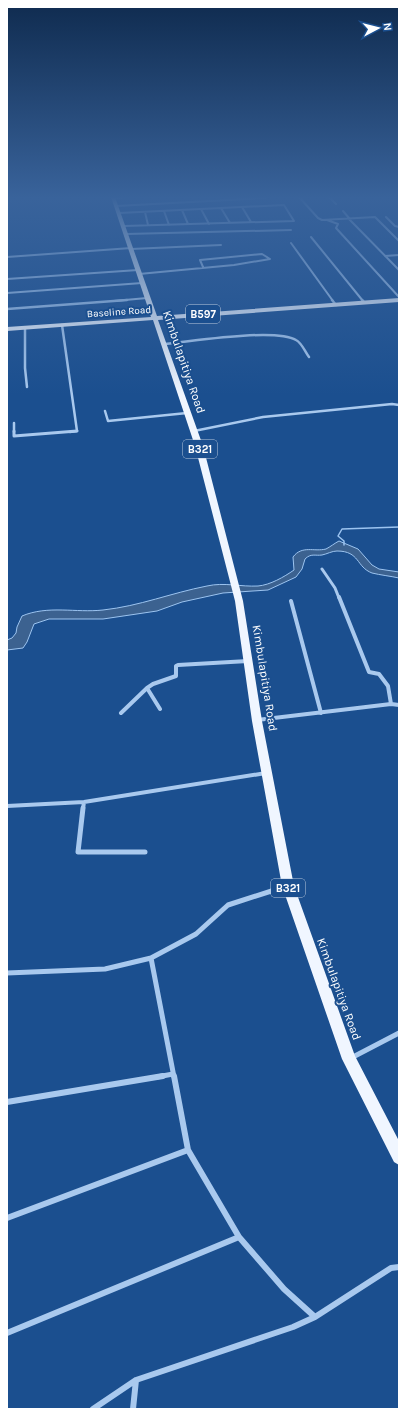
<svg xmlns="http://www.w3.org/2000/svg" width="406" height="1416" font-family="Karla,sans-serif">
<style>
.water{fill:#3c6290;stroke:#9cc4f0}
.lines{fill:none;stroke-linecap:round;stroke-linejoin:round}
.stream{stroke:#9cc4f0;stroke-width:1.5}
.street-far5{stroke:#a9c9ee;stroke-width:2}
.street-far4{stroke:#a9c9ee;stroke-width:2.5}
.street-far3{stroke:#a9c9ee;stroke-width:3}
.street-far2{stroke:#a9c9ee;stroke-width:4}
.street-far1{stroke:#a9c9ee;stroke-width:5}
.street{stroke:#a9c9ee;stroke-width:6}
.primary{fill:#f0f6ff;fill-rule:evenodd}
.labels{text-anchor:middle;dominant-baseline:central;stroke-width:4;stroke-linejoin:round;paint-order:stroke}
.far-street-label{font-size:10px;fill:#fff;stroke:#1b4f8f}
.shield{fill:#1b4f8f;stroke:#bbcadd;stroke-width:1}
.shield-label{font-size:11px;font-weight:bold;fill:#fff}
.street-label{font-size:12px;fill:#fff;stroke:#1b4f8f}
</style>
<rect width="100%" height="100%" fill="#1b4f8f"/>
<path class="water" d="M 339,541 L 358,549 L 372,565 L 379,569 L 399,572 L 399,578 C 390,576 380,575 372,573 C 356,567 360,551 337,551 C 332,551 327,554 322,555 C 315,556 311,553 305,559 L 302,569 L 296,577 L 268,590 L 223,593 L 182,602 L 157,611 L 103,619 L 49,619 L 34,624 L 27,642 L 23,648 L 7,650 L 7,640 L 12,638 L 16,633 L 17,627 L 22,616 C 48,605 76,613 103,610 C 140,606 171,593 207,586 C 224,582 241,587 258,586 C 270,585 284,577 294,570 L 293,557 C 302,545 314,552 326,549 C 330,547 335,543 339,541 Z"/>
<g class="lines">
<path class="stream" d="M 344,545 L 344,541 L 338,536 L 342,529 L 399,527"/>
<path class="street-far5" d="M 299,197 L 318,218 L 322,220 L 375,217 L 399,241
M 329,197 L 336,204
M 113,198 L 127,197
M 116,206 L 265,198
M 242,207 L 251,222
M 221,208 L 230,223
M 201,209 L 209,224
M 182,210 L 188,224
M 164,211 L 169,225
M 343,211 L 349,218
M 145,212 L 148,225
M 119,213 L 284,205 L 294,221 L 124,226
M 386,217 L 395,226 L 399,227
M 348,218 L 399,270
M 327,220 L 338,224 L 336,228 L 399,297
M 126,234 L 291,230
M 311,237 L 363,301
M 291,243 L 333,301
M 131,249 L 221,245
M 385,256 L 399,255
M 7,257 L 131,248
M 139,274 L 234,265 L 270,259 L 262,254 L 200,260 L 203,267
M 7,279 L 138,270
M 7,293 L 142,283
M 114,301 L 147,298"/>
<path class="street-far4" d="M 332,300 L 336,305
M 362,300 L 364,302
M 7,309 L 127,300
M 62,325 L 77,431 L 70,432
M 25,328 L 25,368 L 27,387
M 165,344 C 191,341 276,328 296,340 C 302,343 305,352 309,357
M 105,411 L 108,421 L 187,413
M 14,423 L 14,432
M 194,431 L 263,417 L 392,404 L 399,405"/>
<path class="street-far3" d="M 14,431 L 14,436 L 77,431
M 194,431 L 196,431
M 322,569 L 335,588 L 339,598"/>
<path class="street-far2" d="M 339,597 L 369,672 L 379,674 L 388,686 L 391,704 L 399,705
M 291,601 L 321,713
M 147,688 L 160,709
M 121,713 L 147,688 L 153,684 L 176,676 L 176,666 L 178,665 L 248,661
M 257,720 L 391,704
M 7,806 L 84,802 L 266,773
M 83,809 L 84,802"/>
<path class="street-far1" d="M 83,808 L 78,852 L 145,852
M 151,958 L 174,1077
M 7,973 L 105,969 L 151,958 L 196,934 L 228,905 L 287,886
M 351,1058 L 399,1033
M 157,1077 L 173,1074"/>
<path class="street" d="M 7,1102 L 163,1076
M 188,1150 L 239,1237
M 7,1218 L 188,1150 L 174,1076
M 7,1333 L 239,1237 L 284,1289 L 315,1317 L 391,1268 L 399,1267
M 93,1409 L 136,1380 L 293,1327 L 315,1317
M 133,1409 L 136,1380"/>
<path class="primary" d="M 111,197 L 115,197 L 157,316 L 399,298 L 399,302 L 158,320 L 203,446 L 243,601 L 262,721 L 294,886 L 355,1056 L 399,1141 L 399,1165 L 394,1162 L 342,1059 L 282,886 L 252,721 L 235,601 L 195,446 L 153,320 L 7,331 L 7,327 L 151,317 Z"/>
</g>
<linearGradient id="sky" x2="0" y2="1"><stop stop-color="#0f2b4f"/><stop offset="0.5" stop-color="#39639b"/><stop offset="1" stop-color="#39639b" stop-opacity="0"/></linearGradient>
<rect width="406" height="395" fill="url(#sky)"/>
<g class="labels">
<g class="far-street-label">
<text transform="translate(119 312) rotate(-4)">Baseline Road</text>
</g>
<g class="shield">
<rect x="186" y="305" width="34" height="18" rx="3"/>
<rect x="183" y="440" width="34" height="18" rx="3"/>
<rect x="271" y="879" width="34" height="18" rx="3"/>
</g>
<g class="shield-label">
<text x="203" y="314">B597</text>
<text x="200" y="449">B321</text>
<text x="288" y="888">B321</text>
</g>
<g class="street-label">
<text transform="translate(184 362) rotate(71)">Kimbulapitiya Road</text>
<text transform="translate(265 678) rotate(81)">Kimbulapitiya Road</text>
<text transform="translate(339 989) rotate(70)">Kimbulapitiya Road</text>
</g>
</g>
<rect width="406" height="1416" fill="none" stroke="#ffffff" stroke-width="16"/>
<g transform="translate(378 28) rotate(83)" stroke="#1b4f8f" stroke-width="3" paint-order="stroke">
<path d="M0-3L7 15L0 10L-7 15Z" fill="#ffffff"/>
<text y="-6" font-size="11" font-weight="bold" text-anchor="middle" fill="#ffffff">N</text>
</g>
</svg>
